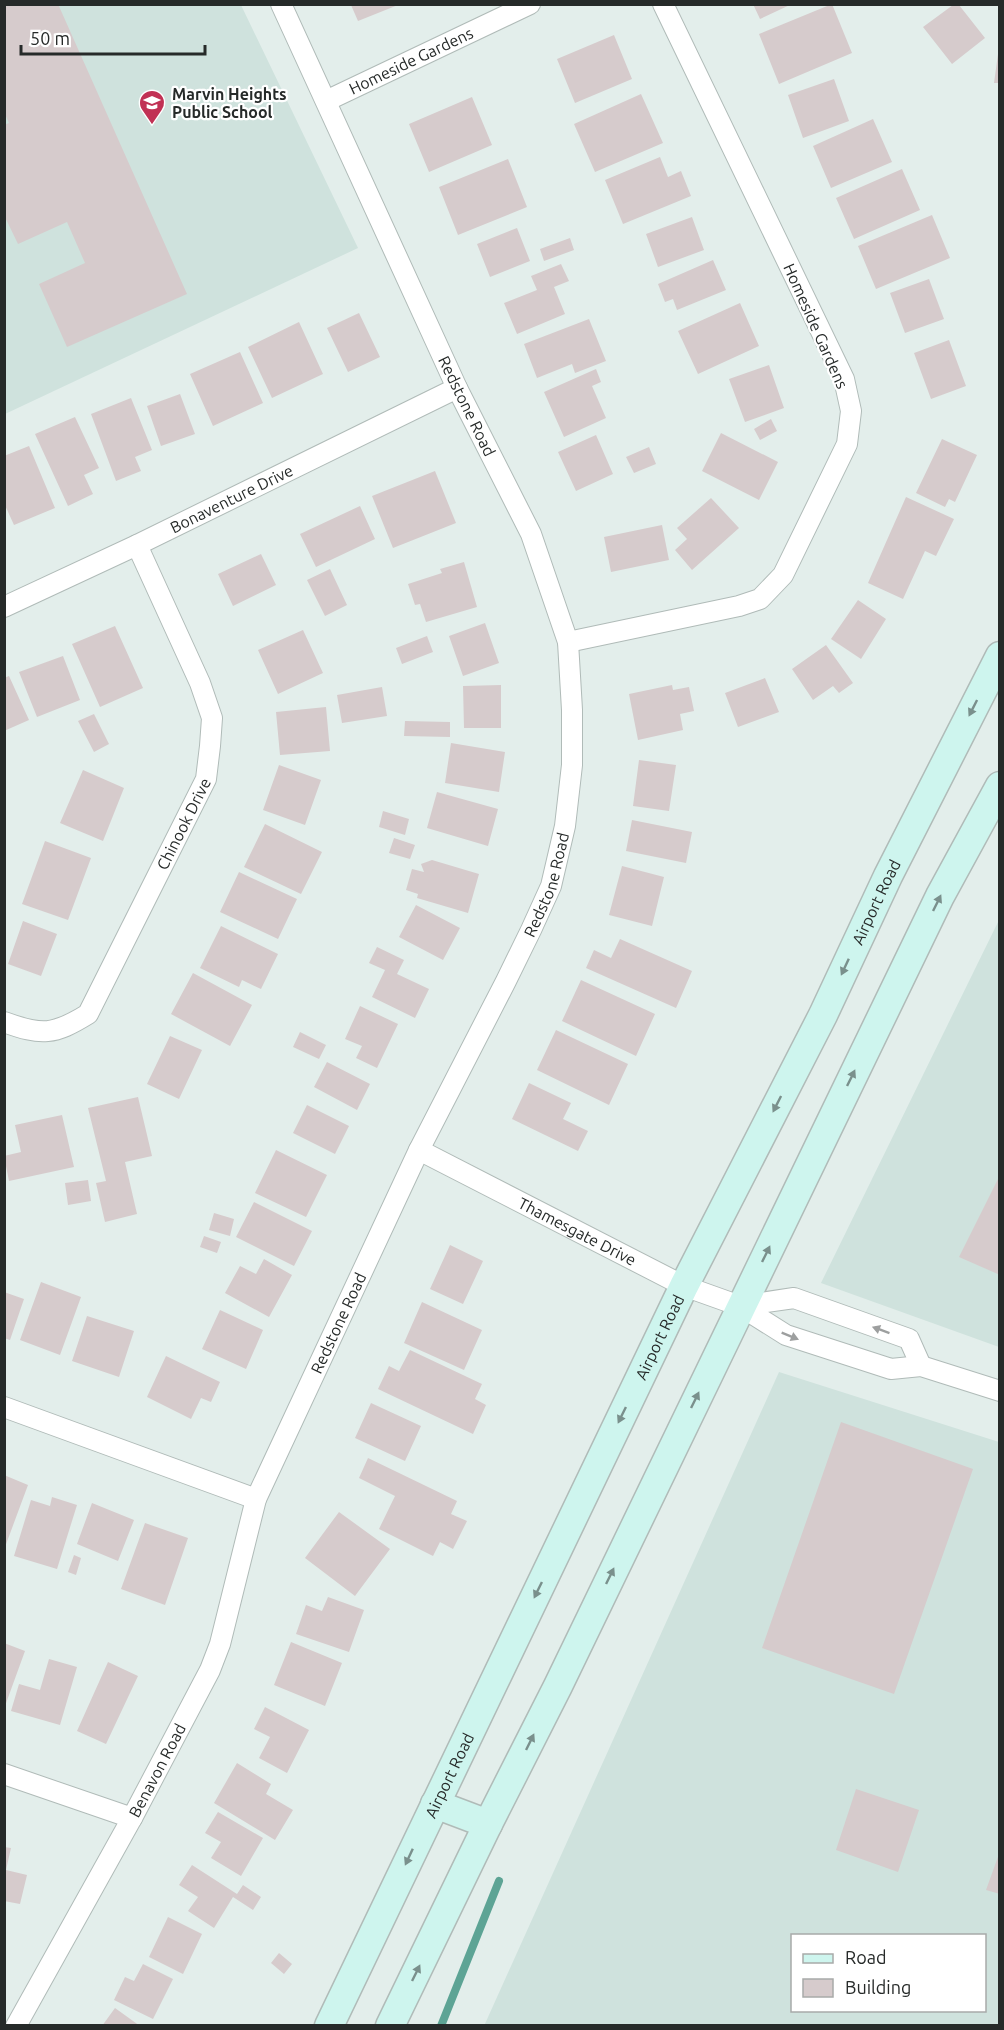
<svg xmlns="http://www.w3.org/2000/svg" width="1004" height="2030" font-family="Ubuntu,sans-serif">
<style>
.built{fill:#cfe2dd;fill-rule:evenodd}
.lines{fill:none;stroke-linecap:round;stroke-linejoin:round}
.stream{stroke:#5da495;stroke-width:8}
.building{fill:#d6cbcc}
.street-casing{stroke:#b0bbb8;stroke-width:22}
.secondary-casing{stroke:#b0bbb8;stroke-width:31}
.street{stroke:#fff;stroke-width:20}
.secondary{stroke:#cef5ee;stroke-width:28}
.oneway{fill:#7a908c}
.oneway2{fill:#9d9f9f}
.labels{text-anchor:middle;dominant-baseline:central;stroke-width:4.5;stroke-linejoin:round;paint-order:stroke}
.street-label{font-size:16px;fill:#262a29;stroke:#fff}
.poi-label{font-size:16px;font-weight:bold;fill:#262a29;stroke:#fff;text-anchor:start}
</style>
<rect width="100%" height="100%" fill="#e3eeeb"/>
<path class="built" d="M 4,5 L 241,5 L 358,248 L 5,414 Z
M 999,920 L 999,1347 L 821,1283 Z
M 779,1372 L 999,1442 L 999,2025 L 484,2026 ZM 792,1936 L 984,1936 L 984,2010 L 792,2010 Z"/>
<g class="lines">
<path class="stream" d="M 441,2026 L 499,1881"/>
</g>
<path class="building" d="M 4,4 L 58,4 L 187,294 L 67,347 L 39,284 L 85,263 L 67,222 L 18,244 L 4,215 L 4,125 L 9,123 L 4,112 Z
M 753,4 L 792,4 L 760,19 Z
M 832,4 L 852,53 L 779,84 L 759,34 Z
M 351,5 L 398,5 L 358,21 Z
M 953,5 L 959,5 L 985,38 L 952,64 L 923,27 Z
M 614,35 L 632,79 L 575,103 L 557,59 Z
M 998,54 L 1000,54 L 1000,83 L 994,83 Z
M 834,79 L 849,121 L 803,138 L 788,95 Z
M 641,94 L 663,143 L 595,172 L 574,124 Z
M 472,97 L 492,145 L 429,172 L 409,124 Z
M 873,119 L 892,162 L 831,188 L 813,146 Z
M 660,157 L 668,177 L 681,171 L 691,196 L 623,224 L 605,180 Z
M 508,159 L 527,207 L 458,235 L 439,187 Z
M 902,169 L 920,210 L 854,239 L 836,198 Z
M 932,215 L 950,258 L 876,289 L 858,246 Z
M 692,217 L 704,250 L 658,267 L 646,234 Z
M 517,228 L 530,261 L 490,277 L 477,244 Z
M 570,238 L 574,250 L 544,261 L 540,249 Z
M 713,260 L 726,290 L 677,310 L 673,299 L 665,302 L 658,284 Z
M 561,264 L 569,281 L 554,287 L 565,314 L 517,334 L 504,303 L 537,290 L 531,276 Z
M 929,279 L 944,319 L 905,333 L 890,293 Z
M 740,303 L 759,346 L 698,374 L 678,331 Z
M 359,313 L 380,357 L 348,372 L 327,328 Z
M 589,319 L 606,361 L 575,373 L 572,364 L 537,378 L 524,344 Z
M 299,322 L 323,374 L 272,398 L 248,347 Z
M 949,340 L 966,386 L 931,399 L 914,353 Z
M 240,352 L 263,403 L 213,426 L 190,374 Z
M 769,365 L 784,408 L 745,422 L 729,379 Z
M 596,369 L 601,382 L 592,386 L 606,418 L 564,437 L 544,392 Z
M 180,394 L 195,434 L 161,446 L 147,406 Z
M 131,398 L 152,450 L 135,457 L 141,471 L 116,481 L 91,414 Z
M 75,417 L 99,468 L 84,475 L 93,494 L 68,506 L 35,434 Z
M 771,419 L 777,431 L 760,440 L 754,429 Z
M 721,433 L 778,462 L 759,500 L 702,471 Z
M 596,435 L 613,474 L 576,491 L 558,452 Z
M 942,439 L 977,455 L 955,502 L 949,499 L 945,507 L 916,493 Z
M 29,446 L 55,508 L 14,525 L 4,503 L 4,456 Z
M 649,447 L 656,464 L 634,473 L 626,457 Z
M 435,471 L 456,523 L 393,548 L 372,496 Z
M 906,497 L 954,519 L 936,556 L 925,551 L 903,599 L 868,583 Z
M 711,498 L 739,528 L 692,570 L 675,550 L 687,539 L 677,528 Z
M 360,506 L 375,539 L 316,567 L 300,534 Z
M 662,525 L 669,560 L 611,572 L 604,537 Z
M 261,554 L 276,585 L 233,606 L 218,574 Z
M 464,562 L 477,607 L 426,622 L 420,604 L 415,605 L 408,584 L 442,573 L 440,569 Z
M 330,569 L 347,605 L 325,616 L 307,580 Z
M 858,600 L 886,619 L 861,659 L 831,639 Z
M 485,623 L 499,663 L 463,676 L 449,636 Z
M 115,626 L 143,688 L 100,707 L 72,644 Z
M 303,630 L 323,673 L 278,694 L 258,650 Z
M 427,636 L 433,652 L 402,664 L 396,648 Z
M 826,645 L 853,683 L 839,693 L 833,686 L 813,700 L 792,669 Z
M 63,656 L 80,700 L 37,717 L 19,672 Z
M 9,676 L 29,720 L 4,731 L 4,678 Z
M 765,678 L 779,712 L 738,727 L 725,693 Z
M 501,685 L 501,728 L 464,728 L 463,686 Z
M 672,685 L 673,690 L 689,687 L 694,711 L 680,714 L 683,730 L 638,740 L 629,694 Z
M 382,687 L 387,716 L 342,723 L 337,695 Z
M 326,707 L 330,751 L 280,755 L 276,712 Z
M 94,714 L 109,744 L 94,752 L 78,721 Z
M 405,721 L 450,722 L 450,737 L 404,736 Z
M 451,743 L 505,752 L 499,792 L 445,783 Z
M 639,760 L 676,765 L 669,811 L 633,806 Z
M 279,765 L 321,780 L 305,825 L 263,810 Z
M 83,770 L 124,788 L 103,841 L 60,823 Z
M 437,792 L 498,809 L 488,846 L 427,828 Z
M 383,811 L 409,819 L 405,835 L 379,827 Z
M 632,820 L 692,832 L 686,863 L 626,851 Z
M 265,824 L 322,852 L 301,894 L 244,867 Z
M 394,838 L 415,845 L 410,859 L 389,853 Z
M 45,841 L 91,858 L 68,920 L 22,904 Z
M 432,860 L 479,874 L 468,913 L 417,898 L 418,894 L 406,890 L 412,869 L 424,872 L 421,864 Z
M 622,866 L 664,877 L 652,926 L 609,915 Z
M 239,872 L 297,899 L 278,939 L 220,912 Z
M 416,905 L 460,928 L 443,960 L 399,937 Z
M 23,921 L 57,934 L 41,976 L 8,964 Z
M 221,926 L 278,954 L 261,989 L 242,980 L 239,987 L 200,968 Z
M 620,939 L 692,971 L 676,1008 L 586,968 L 594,950 L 611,958 Z
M 377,947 L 404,960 L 397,974 L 429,989 L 415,1018 L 372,997 L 385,970 L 369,963 Z
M 193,973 L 252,1005 L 230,1046 L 171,1014 Z
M 581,980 L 655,1014 L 636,1056 L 562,1021 Z
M 360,1006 L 398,1024 L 377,1068 L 356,1058 L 362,1046 L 345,1039 Z
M 556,1030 L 628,1064 L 609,1105 L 537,1070 Z
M 300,1032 L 326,1045 L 319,1059 L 293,1047 Z
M 170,1036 L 202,1050 L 179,1099 L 147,1084 Z
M 327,1062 L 370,1084 L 357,1110 L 314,1087 Z
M 529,1083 L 571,1103 L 563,1119 L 588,1131 L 578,1151 L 512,1119 Z
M 138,1097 L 152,1156 L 125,1162 L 137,1214 L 105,1222 L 96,1183 L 106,1181 L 88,1108 Z
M 307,1105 L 349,1126 L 335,1154 L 293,1133 Z
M 62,1115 L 74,1167 L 9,1181 L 4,1156 L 21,1152 L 15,1125 Z
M 276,1150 L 327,1175 L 306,1217 L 255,1193 Z
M 1000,1175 L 1000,1275 L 959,1257 Z
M 88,1180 L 91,1201 L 68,1205 L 65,1183 Z
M 254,1202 L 312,1231 L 294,1266 L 236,1237 Z
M 214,1213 L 234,1219 L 230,1236 L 209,1230 Z
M 204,1236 L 221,1242 L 217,1253 L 200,1247 Z
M 450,1245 L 483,1261 L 463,1304 L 430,1289 Z
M 264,1259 L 292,1275 L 269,1317 L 225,1293 L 240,1266 L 256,1274 Z
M 41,1282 L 81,1297 L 60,1355 L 20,1340 Z
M 4,1292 L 24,1299 L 10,1340 L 4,1338 Z
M 422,1302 L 482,1330 L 464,1370 L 404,1343 Z
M 220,1310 L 263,1330 L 246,1369 L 202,1349 Z
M 87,1316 L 134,1331 L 119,1377 L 72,1361 Z
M 410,1350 L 482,1384 L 475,1399 L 486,1405 L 473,1434 L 378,1389 L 389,1366 L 399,1371 Z
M 166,1356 L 220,1382 L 211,1402 L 201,1398 L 191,1419 L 147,1397 Z
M 371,1403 L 421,1426 L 405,1461 L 355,1438 Z
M 841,1422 L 973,1469 L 894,1694 L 762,1648 Z
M 368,1458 L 457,1501 L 451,1514 L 467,1521 L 453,1549 L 440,1542 L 433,1556 L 379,1529 L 395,1496 L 359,1478 Z
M 4,1475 L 28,1485 L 5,1547 L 4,1547 Z
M 52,1497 L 77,1505 L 57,1569 L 14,1556 L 31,1500 L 50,1506 Z
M 92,1503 L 134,1520 L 118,1561 L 77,1544 Z
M 339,1512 L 390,1549 L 355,1596 L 305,1558 Z
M 145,1523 L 188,1538 L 165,1605 L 121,1589 Z
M 74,1555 L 81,1558 L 76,1575 L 68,1572 Z
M 328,1597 L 364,1610 L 349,1652 L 296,1634 L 306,1605 L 322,1611 Z
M 291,1642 L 342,1663 L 325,1706 L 274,1685 Z
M 4,1643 L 25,1651 L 5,1706 L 4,1706 Z
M 49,1659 L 77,1667 L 60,1725 L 11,1711 L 19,1684 L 40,1690 Z
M 108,1662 L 138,1676 L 106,1744 L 77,1731 Z
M 265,1707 L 309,1730 L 287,1773 L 259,1758 L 270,1737 L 254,1729 Z
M 237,1763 L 271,1784 L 266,1794 L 293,1810 L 275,1840 L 214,1803 Z
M 856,1789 L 919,1810 L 898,1872 L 836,1850 Z
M 218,1812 L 263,1838 L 241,1876 L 211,1858 L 221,1842 L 205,1833 Z
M 4,1847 L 11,1848 L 6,1870 L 27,1875 L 20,1904 L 4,1901 Z
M 999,1854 L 1000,1854 L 1000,1894 L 986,1890 Z
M 192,1865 L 237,1894 L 243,1885 L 261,1897 L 253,1910 L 233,1897 L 214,1928 L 188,1911 L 198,1897 L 179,1885 Z
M 168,1917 L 202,1934 L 183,1974 L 149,1957 Z
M 279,1953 L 292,1964 L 284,1974 L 271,1963 Z
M 143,1964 L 173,1979 L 153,2019 L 114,2000 L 125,1977 L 134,1981 Z
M 115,2008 L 140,2026 L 102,2026 Z"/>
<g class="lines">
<defs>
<g id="street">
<path id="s1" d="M 326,101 L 530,4"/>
<path id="s2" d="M 4,607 L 137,545 L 457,388"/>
<path d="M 568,642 L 739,606 L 760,599 L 783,575 L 847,444 L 851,411 L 844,379 L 663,4"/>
<path id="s3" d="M 4,1022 C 42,1036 54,1035 88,1014 L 206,779 L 210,746 L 212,718 L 200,683 L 137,545"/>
<path id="s4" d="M 419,1150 L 684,1286 L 740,1306 L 786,1335 L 891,1369 L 921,1366 L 1000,1391"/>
<path d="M 740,1306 L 794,1298 L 909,1339 L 921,1366"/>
<path d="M 4,1407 L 256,1499"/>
<path d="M 4,1774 L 132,1818"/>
<path id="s5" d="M 16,2026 L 132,1818 L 210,1670 L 220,1644 L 256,1499 L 419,1150 L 506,981 L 531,930 L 551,886 L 565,826 L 572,765 L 572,710 L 568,642 L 531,534 L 457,388 L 281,4"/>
</g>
<g id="secondary">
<path d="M 435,1804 L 488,1824"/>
<path id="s6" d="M 329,2026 L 684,1286 L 823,1015 L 888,876 L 1000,656"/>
<path d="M 390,2026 L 488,1824 L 558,1686 L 940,896 L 1000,786"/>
</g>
</defs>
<use href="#street" class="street-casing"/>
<use href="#secondary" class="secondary-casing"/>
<use href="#street" class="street"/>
<use href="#secondary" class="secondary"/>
</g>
<defs><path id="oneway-solid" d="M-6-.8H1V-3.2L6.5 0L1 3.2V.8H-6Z" transform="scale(1.5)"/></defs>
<g class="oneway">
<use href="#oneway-solid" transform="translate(973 708) rotate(117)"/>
<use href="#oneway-solid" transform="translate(937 903) rotate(-64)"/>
<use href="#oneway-solid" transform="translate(845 967) rotate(115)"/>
<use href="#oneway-solid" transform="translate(851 1078) rotate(-64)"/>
<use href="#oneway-solid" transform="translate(777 1104) rotate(117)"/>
<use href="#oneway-solid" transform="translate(766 1254) rotate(-64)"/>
<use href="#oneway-solid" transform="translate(695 1400) rotate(-64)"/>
<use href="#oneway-solid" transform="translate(622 1415) rotate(116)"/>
<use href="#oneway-solid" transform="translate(610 1576) rotate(-64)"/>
<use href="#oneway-solid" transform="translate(538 1590) rotate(116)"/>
<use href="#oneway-solid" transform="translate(530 1742) rotate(-64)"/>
<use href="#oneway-solid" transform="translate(409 1857) rotate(115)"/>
<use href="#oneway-solid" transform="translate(416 1973) rotate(-64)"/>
</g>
<g class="oneway2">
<use href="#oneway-solid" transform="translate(881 1330) rotate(-160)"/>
<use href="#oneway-solid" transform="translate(790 1336) rotate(22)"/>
</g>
<defs>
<symbol id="school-pin" viewBox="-11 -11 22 30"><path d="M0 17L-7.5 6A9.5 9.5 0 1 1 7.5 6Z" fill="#c13154" stroke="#fff"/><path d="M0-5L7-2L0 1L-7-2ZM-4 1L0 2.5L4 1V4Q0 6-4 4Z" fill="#fff"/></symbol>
</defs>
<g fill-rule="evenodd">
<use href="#school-pin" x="137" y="88" width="30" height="40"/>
</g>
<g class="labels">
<g class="street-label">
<text stroke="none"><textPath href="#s1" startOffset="94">Homeside Gardens</textPath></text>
<text transform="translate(816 326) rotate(66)">Homeside Gardens</text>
<text transform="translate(467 406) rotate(64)">Redstone Road</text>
<text stroke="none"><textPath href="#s2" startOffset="252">Bonaventure Drive</textPath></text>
<text stroke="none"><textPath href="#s3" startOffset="302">Chinook Drive</textPath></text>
<text stroke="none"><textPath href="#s5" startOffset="1263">Redstone Road</textPath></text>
<text stroke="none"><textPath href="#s6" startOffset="1250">Airport Road</textPath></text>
<text stroke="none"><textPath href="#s4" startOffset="178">Thamesgate Drive</textPath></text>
<text stroke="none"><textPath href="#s5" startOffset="777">Redstone Road</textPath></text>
<text stroke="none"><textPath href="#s6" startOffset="764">Airport Road</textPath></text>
<text stroke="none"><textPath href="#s5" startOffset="292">Benavon Road</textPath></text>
<text stroke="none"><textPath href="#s6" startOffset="278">Airport Road</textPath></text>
</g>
<g class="poi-label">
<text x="172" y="94">Marvin Heights<tspan x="172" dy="18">Public School</tspan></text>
</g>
</g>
<rect width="1004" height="2030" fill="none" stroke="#262a29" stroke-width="12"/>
<rect x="791" y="1934" width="195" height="78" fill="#ffffff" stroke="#a8aaa9" stroke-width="1.5"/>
<rect x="803" y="1954" width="30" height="9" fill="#cef5ee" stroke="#a8aaa9" stroke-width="1.5"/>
<text x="845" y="1964" font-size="18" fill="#262a29">Road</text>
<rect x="803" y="1979" width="30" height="18" fill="#d6cbcc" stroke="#a8aaa9" stroke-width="1.5"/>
<text x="845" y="1994" font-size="18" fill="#262a29">Building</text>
<path d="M21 45v9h184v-9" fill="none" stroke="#262a29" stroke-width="3"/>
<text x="30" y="45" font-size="18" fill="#262a29" stroke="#ffffff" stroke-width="4.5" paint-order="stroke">50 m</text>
</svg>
